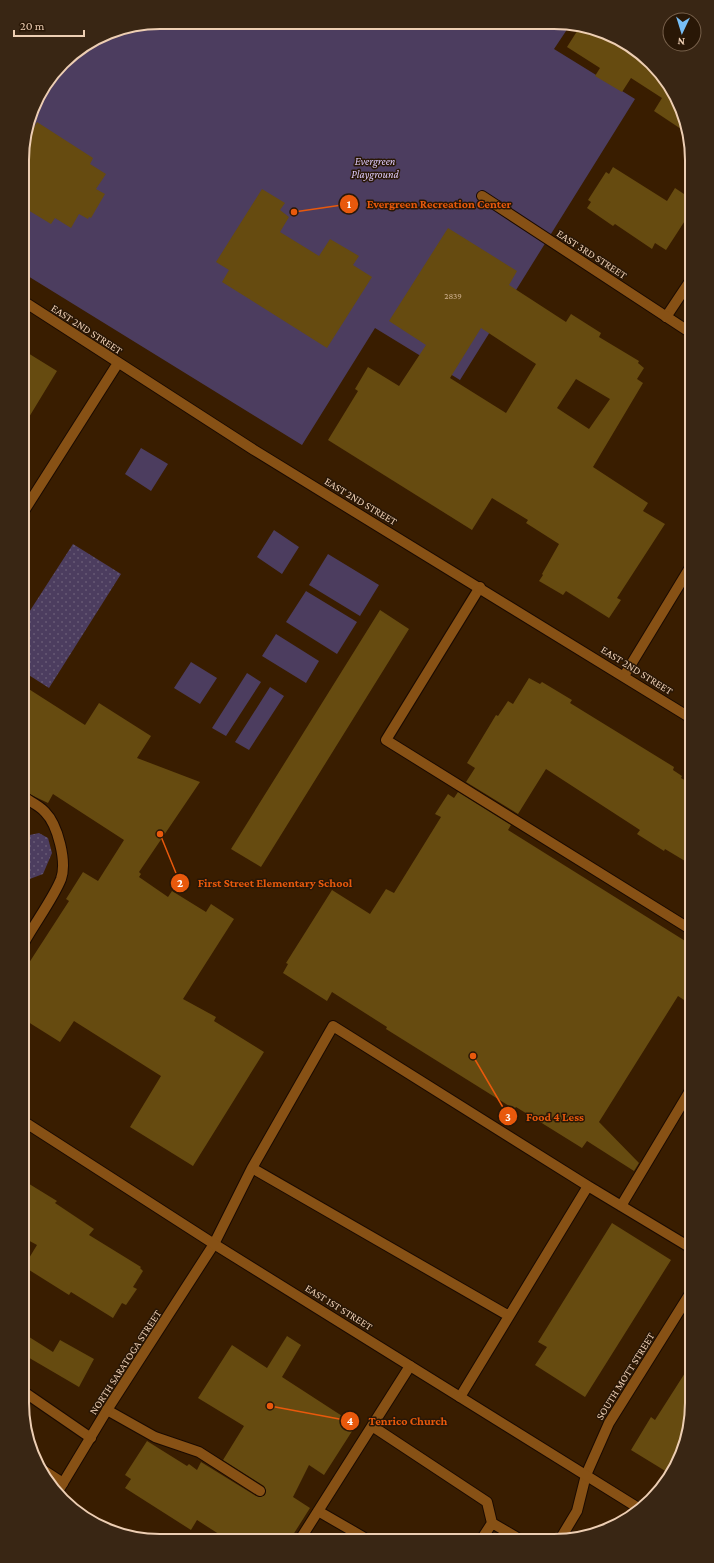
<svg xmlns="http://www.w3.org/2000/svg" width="714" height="1563" font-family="'Crimson Pro',serif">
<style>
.grass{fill:url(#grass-dots)}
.pitch{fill:#4c3d5f}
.building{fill:#664b10;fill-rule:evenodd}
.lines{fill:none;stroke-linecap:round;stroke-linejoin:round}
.lane-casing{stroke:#1a0a00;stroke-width:12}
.street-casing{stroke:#1a0a00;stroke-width:12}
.secondary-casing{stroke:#1a0a00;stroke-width:12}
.lane{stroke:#875115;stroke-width:10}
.street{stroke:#875115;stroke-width:10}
.secondary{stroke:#875115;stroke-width:10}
.labels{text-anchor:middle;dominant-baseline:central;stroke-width:3;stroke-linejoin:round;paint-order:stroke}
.number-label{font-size:9px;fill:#cbad8a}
.park-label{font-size:11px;font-style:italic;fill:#decbfc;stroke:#291706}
.street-label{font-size:11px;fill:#edceb3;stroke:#291706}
.rim{fill:none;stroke:#edceb3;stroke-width:2}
.leader{fill:none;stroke:#e8590c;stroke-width:1.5}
.callout-dot{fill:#e8590c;stroke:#291706;stroke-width:1.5}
.mark-label{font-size:12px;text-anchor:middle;font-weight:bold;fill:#fff}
.callout-label{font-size:12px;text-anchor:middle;font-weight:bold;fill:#e8590c;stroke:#291706;stroke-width:3;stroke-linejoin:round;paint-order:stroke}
</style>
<defs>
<pattern id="grass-dots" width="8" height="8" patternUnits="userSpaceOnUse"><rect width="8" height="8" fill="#4c3d5f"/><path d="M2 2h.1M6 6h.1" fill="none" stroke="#665874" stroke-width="1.8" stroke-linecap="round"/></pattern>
</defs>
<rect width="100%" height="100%" fill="#391d00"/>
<path class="grass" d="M 73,544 L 121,574 L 49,688 L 24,672 L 24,620 Z
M 39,833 L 48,838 L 52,853 L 43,874 L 27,880 L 25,879 L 25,836 Z"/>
<path class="pitch" d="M 160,22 L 570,25 L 554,49 L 635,99 L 460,380 L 375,328 L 302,445 L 23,273 L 22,151 L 36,99 L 69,56 L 108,32 Z
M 141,448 L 168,464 L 151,491 L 125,474 Z
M 274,530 L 299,547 L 282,574 L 257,557 Z
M 328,554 L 379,585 L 360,616 L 309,585 Z
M 306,591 L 357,622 L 337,654 L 286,622 Z
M 276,634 L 319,661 L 306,683 L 262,656 Z
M 191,662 L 217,678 L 200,704 L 174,688 Z
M 247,673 L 261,682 L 226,736 L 212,728 Z
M 270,687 L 284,696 L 249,750 L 235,742 Z"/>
<path class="building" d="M 581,25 L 640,54 L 638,56 L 652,65 L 673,91 L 687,124 L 687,133 L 654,111 L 662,98 L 631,78 L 622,92 L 595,76 L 600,68 L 567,47 Z
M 37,122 L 93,158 L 90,164 L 106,174 L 96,189 L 105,194 L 91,218 L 89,217 L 88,219 L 79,214 L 71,228 L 55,218 L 51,224 L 23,207 L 22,151 L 24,145 Z
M 613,167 L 667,201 L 675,188 L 687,196 L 688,216 L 666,250 L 655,243 L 652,249 L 615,224 L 613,226 L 587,208 L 591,202 L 588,200 L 606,172 L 609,174 Z
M 262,189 L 285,203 L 280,210 L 289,217 L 280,232 L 319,256 L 330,239 L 359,256 L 353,265 L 372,277 L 327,348 L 222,282 L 229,270 L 216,262 Z
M 448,228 L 517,271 L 509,285 L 566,322 L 571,314 L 601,333 L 599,337 L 639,361 L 638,363 L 644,368 L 637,379 L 643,383 L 593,467 L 648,503 L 643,511 L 665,524 L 617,598 L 621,600 L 609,618 L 566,591 L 563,595 L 539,581 L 543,575 L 542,574 L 559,544 L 526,523 L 528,520 L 492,498 L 472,530 L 328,440 L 358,391 L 355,389 L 368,367 L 399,386 L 426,345 L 389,321 ZM 481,328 L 536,364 L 506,413 L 450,378 ZM 576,379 L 610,399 L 589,429 L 557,408 Z
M 23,350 L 57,371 L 23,427 Z
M 380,610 L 409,629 L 261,867 L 231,849 Z
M 529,678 L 540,684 L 542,682 L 572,700 L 570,703 L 674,767 L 673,770 L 682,776 L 681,778 L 690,783 L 690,864 L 665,849 L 664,851 L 637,834 L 640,830 L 546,769 L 518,814 L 466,782 L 475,768 L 467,763 L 496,715 L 498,716 L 508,701 L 513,704 Z
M 24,686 L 85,725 L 99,703 L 151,736 L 137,758 L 200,782 L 139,872 L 141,874 L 139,877 L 168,897 L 172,891 L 206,912 L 211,904 L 234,919 L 183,999 L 216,1017 L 214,1021 L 264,1052 L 193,1166 L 130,1127 L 161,1076 L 74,1021 L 60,1042 L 25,1020 L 25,969 L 69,901 L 66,899 L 83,872 L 98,881 L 124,840 L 53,794 L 48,803 L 25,792 Z
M 458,792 L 511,825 L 508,830 L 690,944 L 690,1004 L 678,996 L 599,1122 L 639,1163 L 634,1171 L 587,1141 L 582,1148 L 516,1107 L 514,1109 L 386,1029 L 387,1027 L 332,992 L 327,1001 L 283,973 L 288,964 L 286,963 L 332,890 L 370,914 L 386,889 L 394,893 L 441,817 L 435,814 L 448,794 L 454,798 Z
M 26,1182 L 57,1201 L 55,1203 L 94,1229 L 89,1235 L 141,1267 L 140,1268 L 143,1271 L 133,1287 L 137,1289 L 126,1305 L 122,1303 L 113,1318 L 71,1292 L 69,1295 L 26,1268 L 26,1263 L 37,1245 L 26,1239 Z
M 612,1223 L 671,1260 L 585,1397 L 535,1365 L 547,1347 L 538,1342 Z
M 26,1335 L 53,1352 L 60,1340 L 94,1359 L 79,1387 L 26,1356 Z
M 287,1336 L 301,1345 L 282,1377 L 356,1425 L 324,1475 L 309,1465 L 293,1497 L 310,1508 L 291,1538 L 225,1538 L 197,1520 L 191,1530 L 125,1488 L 131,1479 L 125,1475 L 147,1441 L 187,1466 L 189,1464 L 197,1470 L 201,1462 L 256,1496 L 260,1497 L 265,1495 L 266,1491 L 264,1486 L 223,1460 L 244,1426 L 198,1398 L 232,1345 L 267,1368 Z
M 692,1362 L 692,1412 L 684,1445 L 667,1472 L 631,1450 L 651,1417 L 655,1420 Z"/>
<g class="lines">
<defs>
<path id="lane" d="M 666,317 L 688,284
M 480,587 L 386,740 L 690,929
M 25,798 C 31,802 40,806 45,812 C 58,825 67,862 61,879 C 54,897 35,923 25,941
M 252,1168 L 509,1316
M 588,1186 L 691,1248
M 621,1206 L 691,1089
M 214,1244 L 252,1168 L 333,1026 L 588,1186 L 460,1397
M 27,1394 L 91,1438
M 107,1410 L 155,1437 L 199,1452 L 260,1491
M 372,1426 L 487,1502 L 492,1523
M 40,1468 L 63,1483
M 318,1511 L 363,1537
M 483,1537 L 492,1523 L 516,1537
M 301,1538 L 410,1366"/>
<path id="street" d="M 482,196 L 688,331
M 23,301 L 254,450 L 689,717
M 24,511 L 118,363
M 624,676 L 689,569
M 57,1493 L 107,1410 L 214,1244
M 562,1536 L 577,1511 L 586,1475 L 609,1423 L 691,1292"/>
<path id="secondary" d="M 26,1123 L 214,1244 L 640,1509"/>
</defs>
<use href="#lane" class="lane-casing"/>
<use href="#street" class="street-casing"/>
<use href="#secondary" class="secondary-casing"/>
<use href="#lane" class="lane"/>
<use href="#street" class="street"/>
<use href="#secondary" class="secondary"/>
</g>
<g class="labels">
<g class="number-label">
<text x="453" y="296">2839</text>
</g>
<g class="park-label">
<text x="375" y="161">Evergreen<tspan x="375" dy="13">Playground</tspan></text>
</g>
<g class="street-label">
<text transform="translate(592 254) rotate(33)">EAST 3RD STREET</text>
<text transform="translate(87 329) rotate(33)">EAST 2ND STREET</text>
<text transform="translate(361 501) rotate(31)">EAST 2ND STREET</text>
<text transform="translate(637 670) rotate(32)">EAST 2ND STREET</text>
<text transform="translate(339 1307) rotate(32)">EAST 1ST STREET</text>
<text transform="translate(125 1362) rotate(-57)">NORTH SARATOGA STREET</text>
<text transform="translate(625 1376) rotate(-58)">SOUTH MOTT STREET</text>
</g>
</g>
<path d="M0 0H714V1563H0ZM160 29H554A131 131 0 0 1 685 160V1403A131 131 0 0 1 554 1534H160A131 131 0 0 1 29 1403V160A131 131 0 0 1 160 29Z" fill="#392614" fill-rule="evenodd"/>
<path class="rim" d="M160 29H554A131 131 0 0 1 685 160V1403A131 131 0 0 1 554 1534H160A131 131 0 0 1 29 1403V160A131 131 0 0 1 160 29Z"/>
<path class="leader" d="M294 212L349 204M160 834L180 883M473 1056L508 1116M270 1406L350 1421"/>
<g class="callout-dot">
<circle cx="294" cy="212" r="4"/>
<circle cx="160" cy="834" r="4"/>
<circle cx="473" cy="1056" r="4"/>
<circle cx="270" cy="1406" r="4"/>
<circle cx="349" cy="204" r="10"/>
<circle cx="180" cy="883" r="10"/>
<circle cx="508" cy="1116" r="10"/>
<circle cx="350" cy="1421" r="10"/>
</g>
<g class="mark-label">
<text x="349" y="208">1</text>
<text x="180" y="887">2</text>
<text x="508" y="1121">3</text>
<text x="350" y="1425">4</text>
</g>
<g class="callout-label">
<text x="439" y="208">Evergreen Recreation Center</text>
<text x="275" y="887">First Street Elementary School</text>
<text x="555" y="1121">Food 4 Less</text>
<text x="408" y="1425">Tenrico Church</text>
</g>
<g transform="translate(682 32) rotate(184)"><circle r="19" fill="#291706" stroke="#77604b"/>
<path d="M0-3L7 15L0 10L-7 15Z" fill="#77bff7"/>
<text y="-6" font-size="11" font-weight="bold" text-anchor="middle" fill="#edceb3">N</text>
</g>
<path d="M14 30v6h70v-6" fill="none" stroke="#edceb3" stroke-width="2"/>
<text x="20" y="30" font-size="12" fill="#edceb3" stroke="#291706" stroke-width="3" paint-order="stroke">20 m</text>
</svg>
